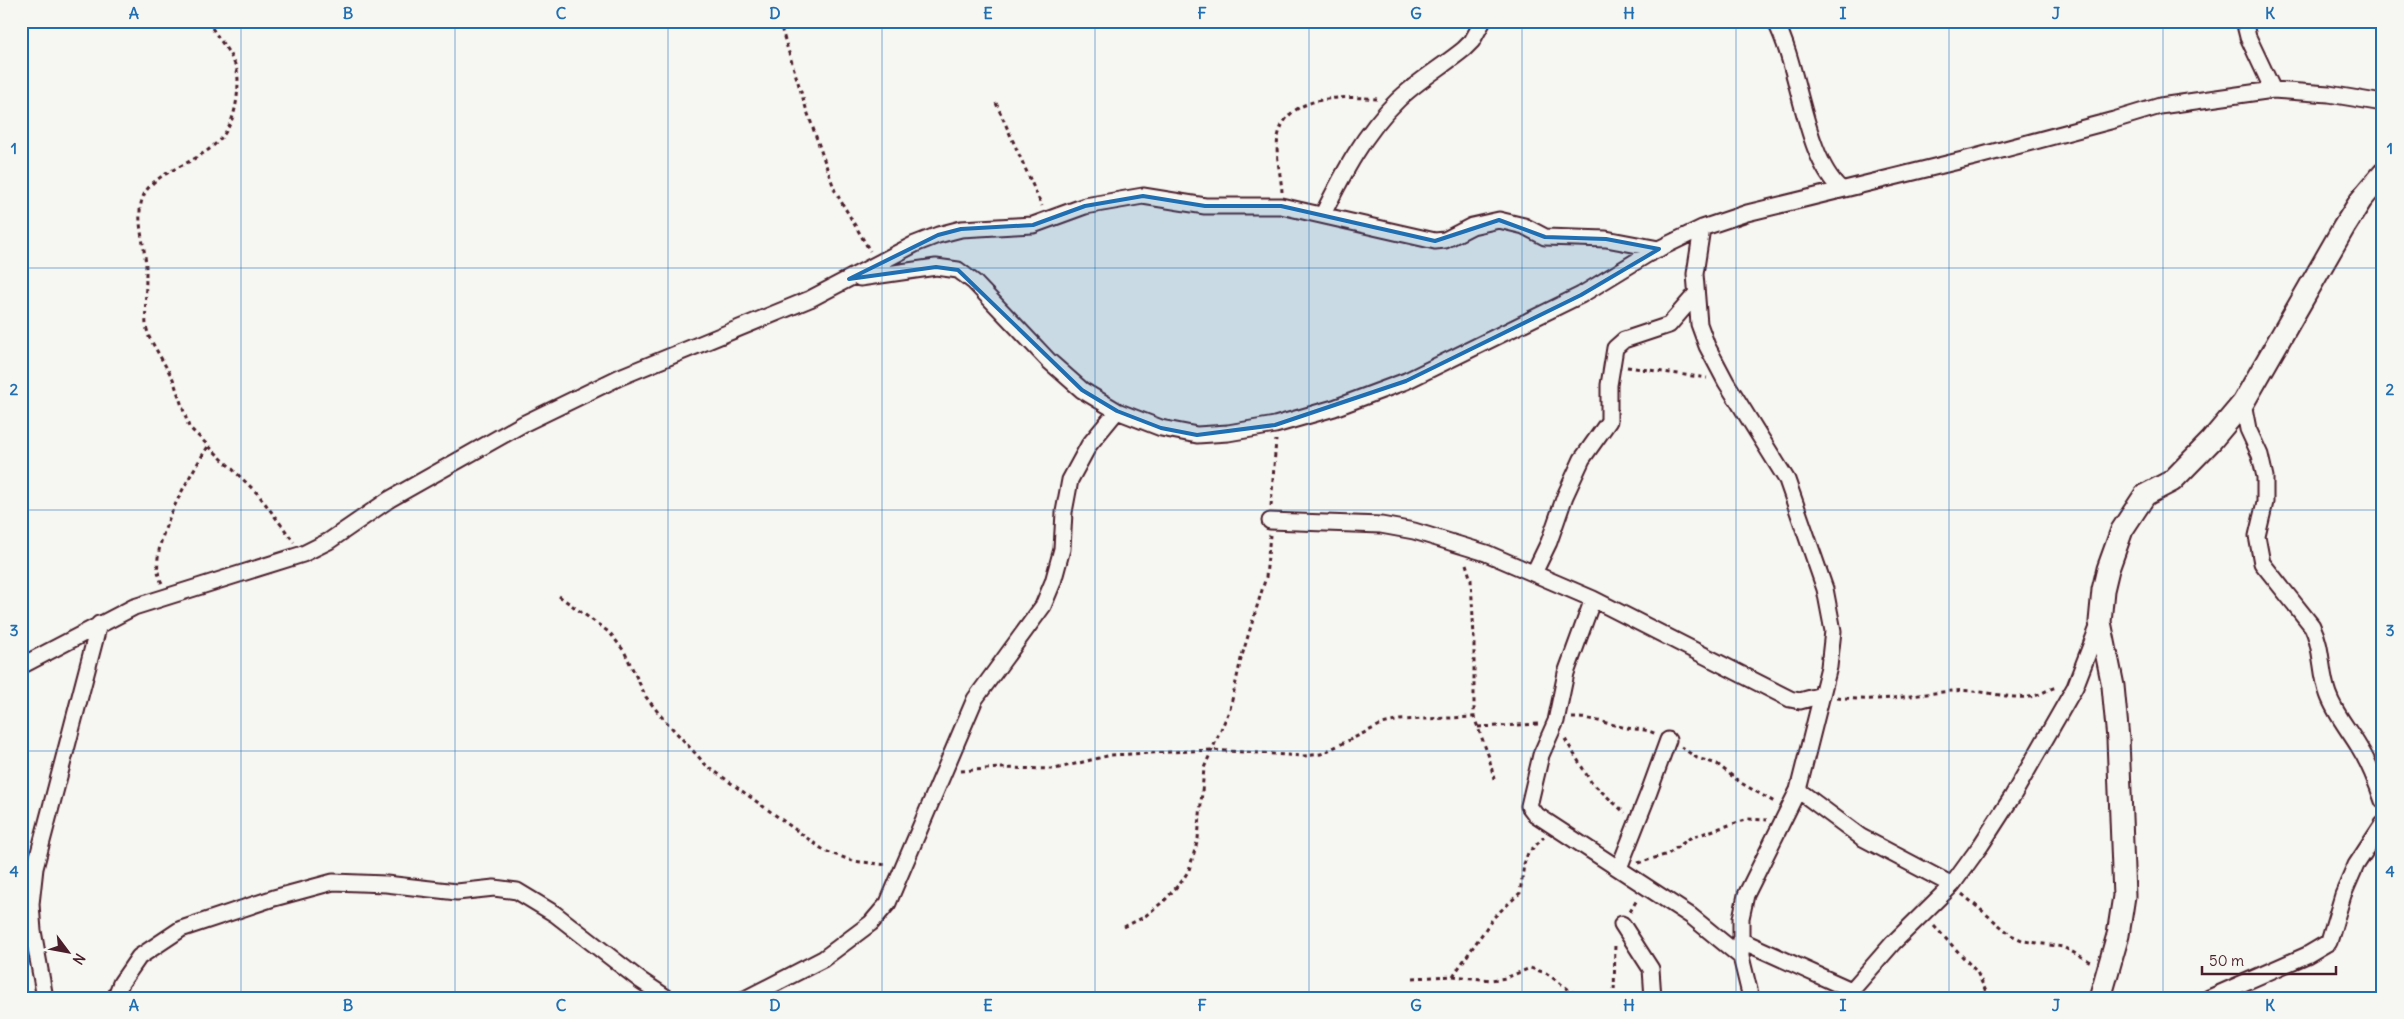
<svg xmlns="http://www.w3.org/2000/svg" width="2404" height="1019" font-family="Delius,sans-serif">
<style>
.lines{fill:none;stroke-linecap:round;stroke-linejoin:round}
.street-casing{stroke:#4a1f2b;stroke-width:19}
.secondary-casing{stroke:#4a1f2b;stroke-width:25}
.path{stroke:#4a1f2b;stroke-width:3;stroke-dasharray:4 4;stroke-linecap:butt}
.street{stroke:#f6f6f2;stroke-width:15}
.secondary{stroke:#f6f6f2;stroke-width:21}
.marked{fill:#1f6fb2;fill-opacity:0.2;stroke:#1f6fb2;stroke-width:4;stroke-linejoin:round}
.grid{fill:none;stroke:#1f6fb2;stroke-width:1;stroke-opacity:0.55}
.neatline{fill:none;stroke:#1f6fb2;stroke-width:2}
.grid-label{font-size:16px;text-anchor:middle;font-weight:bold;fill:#1f6fb2}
</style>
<rect width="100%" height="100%" fill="#f6f6f2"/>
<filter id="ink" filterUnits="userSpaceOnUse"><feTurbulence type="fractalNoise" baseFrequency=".02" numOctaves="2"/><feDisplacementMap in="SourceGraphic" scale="10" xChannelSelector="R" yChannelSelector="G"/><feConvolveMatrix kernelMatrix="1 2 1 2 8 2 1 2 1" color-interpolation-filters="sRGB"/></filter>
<g filter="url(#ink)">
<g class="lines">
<defs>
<path id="street" d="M 1775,21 C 1800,67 1804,157 1841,189
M 2244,21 L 2248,37 L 2273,90
M 1323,214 C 1343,174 1364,133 1397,101 C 1417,81 1442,67 1464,49 L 1472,41 L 1483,21
M 1702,228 L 1695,274 L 1699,324 L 1707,346 L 1726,382 L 1787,480 L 1825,589 L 1833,631 L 1829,667 L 1798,790 L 1746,895 L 1741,918 L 1741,957 L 1751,998
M 860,278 L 936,267 L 958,270 L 974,282 L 1049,361 L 1082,390 L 1117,411 L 1161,428 L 1197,435 L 1228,433 L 1275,425 L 1334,408 L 1406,381 L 1581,295 L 1648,254 L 1702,228 L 1747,213 L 1975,157 L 2114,120 L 2160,106 L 2273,90 L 2329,94 L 2383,103
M 2243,403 L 2248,429 L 2260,455 L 2265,477 L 2265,502 L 2257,536 L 2262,563 L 2312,626 C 2323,648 2320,672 2328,694 C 2335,714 2349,730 2359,747 C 2369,763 2377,783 2383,801
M 1270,521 L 1381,525 L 1414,531 L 1486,553 L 1593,599 L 1790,699 L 1800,701 L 1822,695
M 1534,573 L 1549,542 L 1565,496 L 1582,459 L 1609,421 L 1609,385 L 1615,348 L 1624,340 L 1669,325 L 1695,295
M 1593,599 L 1566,673 L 1556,721 L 1541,755 L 1529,806 L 1535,814 L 1691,916 L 1741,957
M 21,666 L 134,607 L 303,554 L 329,541 L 390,499 L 523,424 L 620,377 L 810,299 L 915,244 L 938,235 L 961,229 L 1033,225 L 1085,206 L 1143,196 L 1205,206 L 1281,206 L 1435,241 L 1445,240 L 1472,226 L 1499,220 L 1524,226 L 1545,237 L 1606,239 L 1659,249
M 1798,790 L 1861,837 L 1952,885
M 1619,868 L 1649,792 L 1668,740
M 1622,924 L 1651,969 L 1653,998
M 1740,940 L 1851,990
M 45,998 L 33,931 L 31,904 L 35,868 L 99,624
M 115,998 L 121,983 L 139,957 L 181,929 L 274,898 L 333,882 L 386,884 L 457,892 L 494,888 L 517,891 L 555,914 L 640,980 L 667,998
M 747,998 L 823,959 L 871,923 L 888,903 L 975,699 L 1043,606 L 1053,582 L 1062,549 L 1064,512 L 1070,480 L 1089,445 L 1117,411
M 1845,998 L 1893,943 L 1952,885 L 1981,845 L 2012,797 L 2075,687 L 2100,622
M 2209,998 L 2307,955 L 2329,942 L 2343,895 L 2356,865 L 2383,824"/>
<path id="secondary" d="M 2100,998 L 2118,935 L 2124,896 L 2118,739 L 2113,686 L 2100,622 L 2103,590 L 2108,569 L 2122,530 L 2145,495 L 2172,481 L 2211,441 L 2243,403 L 2344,227 L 2361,200 L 2383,174"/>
</defs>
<use href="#street" class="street-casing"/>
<use href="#secondary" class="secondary-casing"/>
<path class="path" d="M 208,21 C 216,36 230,51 236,67 C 239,77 238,87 237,97 C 233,130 219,146 190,161 C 176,169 155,177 146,191 C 132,214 146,245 146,269 C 146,288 145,307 146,326 L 149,337 L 173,379 L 189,427 L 258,494 L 294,542
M 779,21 L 806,108 L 835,191 L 870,251
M 996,103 L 1042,206
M 1282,192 C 1281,173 1273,149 1280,130 C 1293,94 1346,96 1377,99
M 1627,367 L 1707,378
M 1271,506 L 1276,440
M 1466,564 L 1471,580 L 1474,637 L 1474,717 L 1489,757 L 1494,779
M 162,583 C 143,551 191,473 209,445
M 559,596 L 610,633 L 624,651 L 646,697 L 661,716 L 706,765 L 825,851 L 853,861 L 888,865
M 1837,697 C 1879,703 1912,695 1952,691 C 1980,688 2004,699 2029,697 C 2040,696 2047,689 2057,687
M 1572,718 C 1589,717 1605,723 1622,727 C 1634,730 1644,728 1656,734
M 1478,727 L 1539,724
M 1565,739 L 1591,782 L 1625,813
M 1681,747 L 1697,758 L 1717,764 L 1741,783 L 1776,803
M 961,771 L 999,768 L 1055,769 L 1111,755 L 1211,750 L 1304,756 L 1321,754 L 1382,724 L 1400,720 L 1474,717
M 1638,863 L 1668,854 L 1690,838 L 1714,830 L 1748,819 L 1767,820
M 1962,894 L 2011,935 L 2024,941 L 2063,947 L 2091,962
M 1630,912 L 1638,898
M 1934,926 L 1977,972 L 1989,998
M 1124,927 L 1144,917 L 1165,900 L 1182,881 L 1189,870 L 1198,839 L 1204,768 L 1230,709 L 1241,659 L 1266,577 L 1270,535
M 1453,976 L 1494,917 L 1520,893 L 1524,864 L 1528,853 L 1544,837
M 1413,978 L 1453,976 L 1491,980 L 1506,978 L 1530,968 L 1546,973 L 1572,992 L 1591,998
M 1614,998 L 1615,942"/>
<use href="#street" class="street"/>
<use href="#secondary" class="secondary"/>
</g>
</g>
<path class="marked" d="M 1143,196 L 1205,206 L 1281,206 L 1435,241 L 1499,220 L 1545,237 L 1606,239 L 1659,249 L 1581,295 L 1406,381 L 1275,425 L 1197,435 L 1161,428 L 1117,411 L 1082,390 L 958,270 L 936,267 L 849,279 L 938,235 L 961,229 L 1033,225 L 1085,206 Z"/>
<path class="grid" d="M 241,21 L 241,998M 455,21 L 455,998M 668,21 L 668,998M 882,21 L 882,998M 1095,21 L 1095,998M 1309,21 L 1309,998M 1522,21 L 1522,998M 1736,21 L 1736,998M 1949,21 L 1949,998M 2163,21 L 2163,998M 21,268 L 2383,268M 21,510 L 2383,510M 21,751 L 2383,751"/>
<rect width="2404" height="1019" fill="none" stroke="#f6f6f2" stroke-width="55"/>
<g transform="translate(68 952) rotate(122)" stroke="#f6f6f2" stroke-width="4" paint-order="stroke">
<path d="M0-4L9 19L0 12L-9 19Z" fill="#4a1f2b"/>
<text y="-8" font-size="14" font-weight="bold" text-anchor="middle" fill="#4a1f2b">N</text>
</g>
<path d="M2202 966v8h134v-8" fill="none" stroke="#4a1f2b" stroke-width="2.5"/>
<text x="2209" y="966" font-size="15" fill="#4a1f2b" stroke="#f6f6f2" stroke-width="4" paint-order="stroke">50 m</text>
<rect x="28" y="28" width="2348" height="964" class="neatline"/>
<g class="grid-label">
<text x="134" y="19">A</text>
<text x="348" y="19">B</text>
<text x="561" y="19">C</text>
<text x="775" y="19">D</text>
<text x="988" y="19">E</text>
<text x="1202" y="19">F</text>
<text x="1416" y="19">G</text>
<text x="1629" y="19">H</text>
<text x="1843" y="19">I</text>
<text x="2056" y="19">J</text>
<text x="2270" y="19">K</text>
<text x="14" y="154">1</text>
<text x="2390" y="154">1</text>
<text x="14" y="395">2</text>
<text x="2390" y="395">2</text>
<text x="14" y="636">3</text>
<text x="2390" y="636">3</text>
<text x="14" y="877">4</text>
<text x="2390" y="877">4</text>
<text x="134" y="1011">A</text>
<text x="348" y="1011">B</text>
<text x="561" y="1011">C</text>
<text x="775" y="1011">D</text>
<text x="988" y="1011">E</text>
<text x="1202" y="1011">F</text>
<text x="1416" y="1011">G</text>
<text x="1629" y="1011">H</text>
<text x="1843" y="1011">I</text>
<text x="2056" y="1011">J</text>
<text x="2270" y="1011">K</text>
</g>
</svg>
